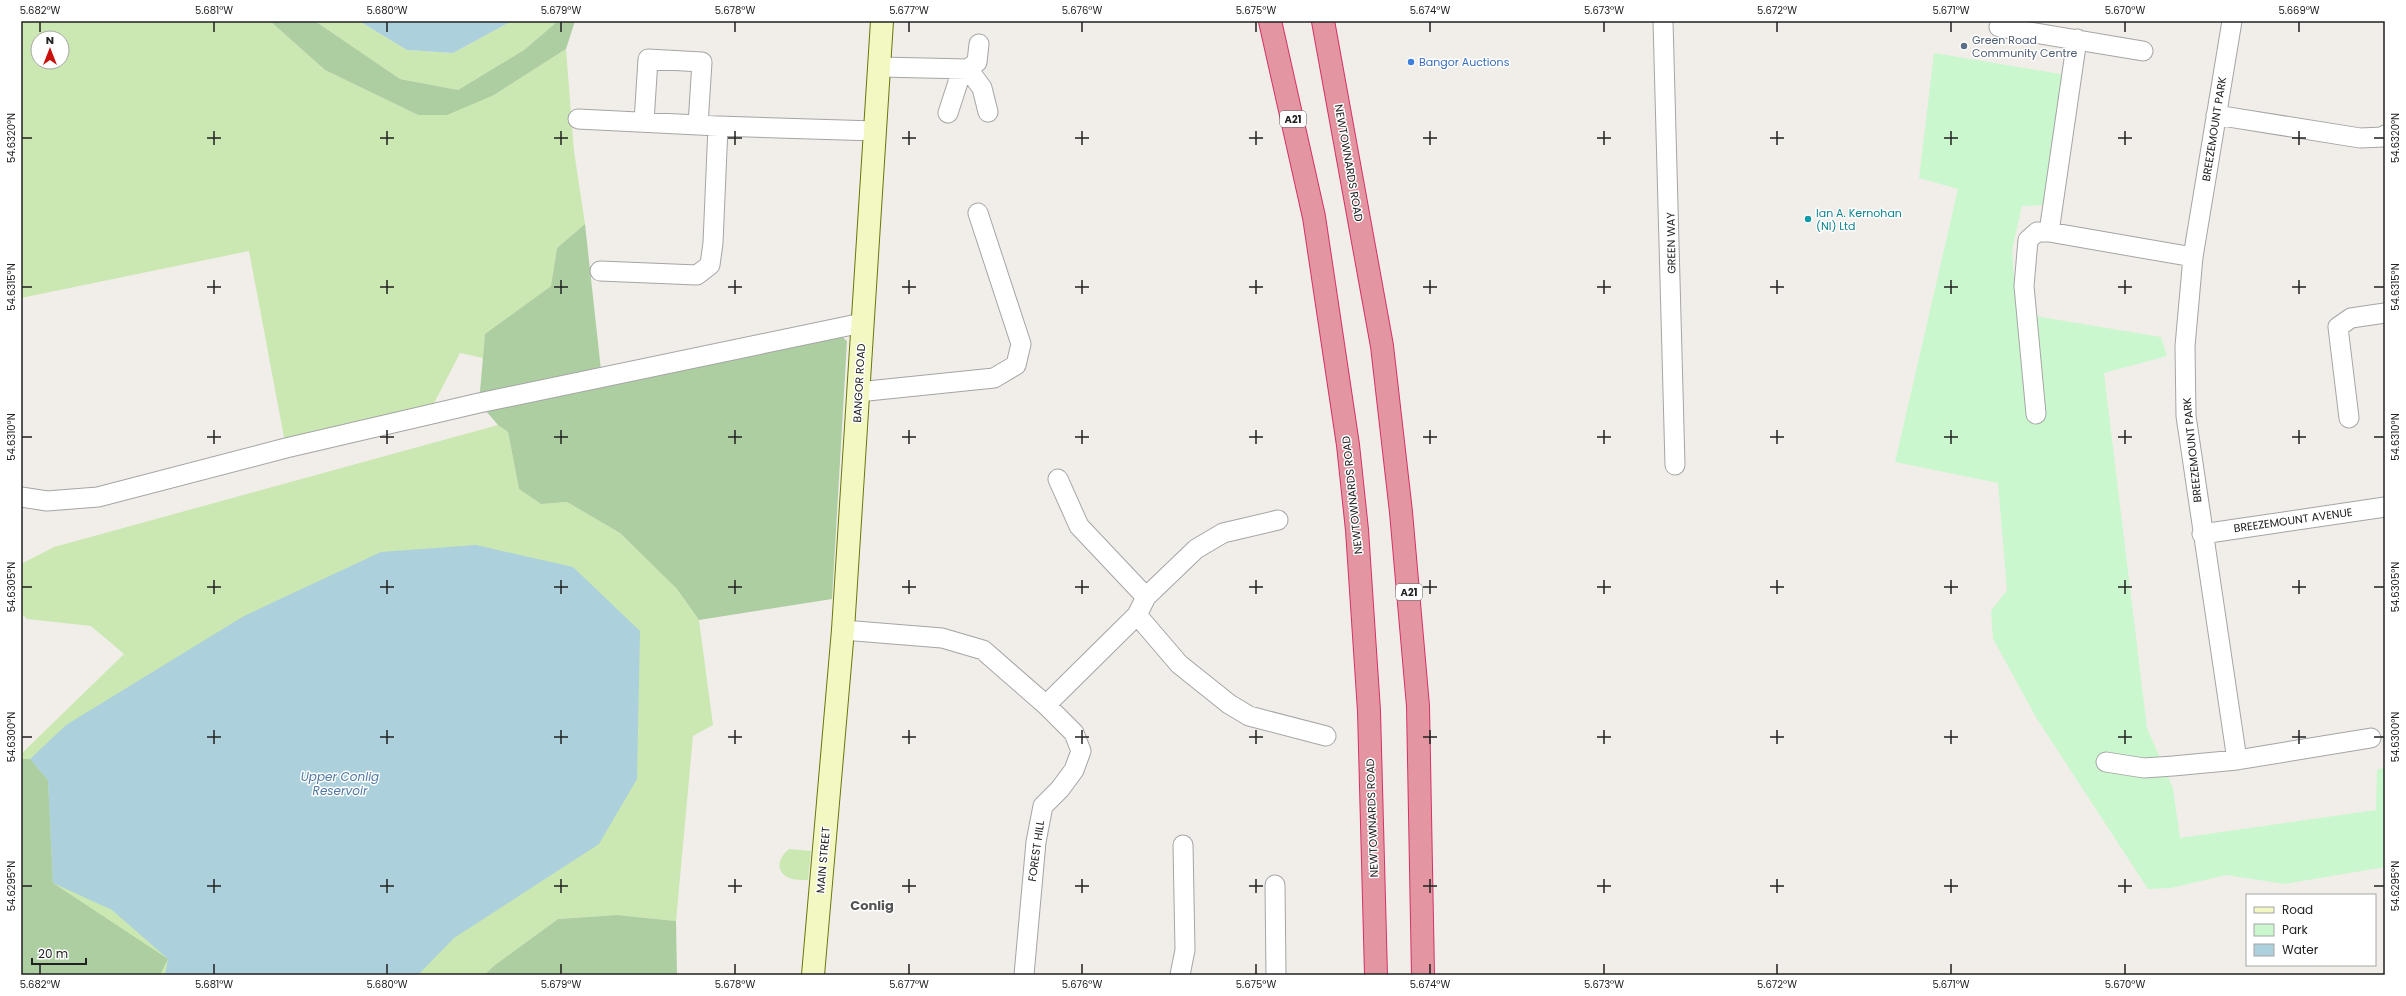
<svg xmlns="http://www.w3.org/2000/svg" width="2406" height="996" font-family="Poppins,sans-serif">
<style>
.grass{fill:#cbe8b2;fill-rule:evenodd}
.forest{fill:#accea0}
.park{fill:#caf7ce}
.water{fill:#acd0dc}
.lines{fill:none;stroke-linecap:round;stroke-linejoin:round}
.street-casing{stroke:#a5a5a5;stroke-width:21}
.secondary-casing{stroke:#68760b;stroke-width:24}
.highway-casing{stroke:#d23266;stroke-width:24}
.street{stroke:#fff;stroke-width:19}
.secondary{stroke:#f3f7c1;stroke-width:22}
.highway{stroke:#e396a2;stroke-width:22}
.ticks{fill:none;stroke:#212121;stroke-width:1.5}
.service-dot{fill:#5c6f8a;stroke:#fff;stroke-width:1.5}
.shop-dot{fill:#3f7fe0;stroke:#fff;stroke-width:1.5}
.culture-dot{fill:#0f9aa8;stroke:#fff;stroke-width:1.5}
.labels{text-anchor:middle;dominant-baseline:central;stroke-width:3;stroke-linejoin:round;paint-order:stroke}
.shield{fill:#fff;stroke:#646464;stroke-width:1}
.shield-label{font-size:10px;font-weight:bold;fill:#212121}
.service-label{font-size:11px;fill:#4e5e75;stroke:#fff;text-anchor:start}
.shop-label{font-size:11px;fill:#366cbe;stroke:#fff;text-anchor:start}
.street-label{font-size:11px;fill:#212121;stroke:#fff}
.culture-label{font-size:11px;fill:#0d838f;stroke:#fff;text-anchor:start}
.water-label{font-size:12px;font-style:italic;fill:#4f79a5;stroke:#fff}
.quarter-label{font-size:13px;font-weight:bold;fill:#545454;stroke:#fff}
.neatline{fill:none;stroke:#212121;stroke-width:1.5}
.ticks-label{font-size:10px;text-anchor:middle;fill:#212121}
</style>
<rect width="100%" height="100%" fill="#f1eee9"/>
<path class="grass" d="M 21,21 L 270,21 L 325,70 L 418,115 L 494,95 L 566,49 L 574,151 L 585,224 L 557,248 L 551,286 L 485,334 L 483,358 L 460,353 L 428,415 L 286,448 L 249,251 L 21,298 ZM 38,38 L 62,38 L 62,62 L 38,62 Z
M 315,21 L 359,21 L 407,50 L 453,53 L 512,21 L 558,21 L 524,50 L 458,90 L 400,79 Z
M 498,425 L 508,432 L 519,489 L 541,504 L 567,502 L 620,533 L 677,589 L 699,620 L 713,725 L 693,736 L 676,921 L 617,915 L 558,919 L 495,965 L 484,975 L 106,975 L 53,883 L 30,759 L 21,759 L 21,754 L 124,654 L 91,626 L 27,619 L 21,613 L 21,564 L 54,547 Z
M 789,849 L 811,851 L 808,880 C 803,880 794,880 789,878 C 774,871 779,857 789,849 Z"/>
<path class="forest" d="M 270,21 L 315,21 L 400,79 L 458,90 L 524,50 L 558,21 L 575,21 L 566,49 L 494,95 L 447,115 L 418,115 L 325,70 Z
M 585,224 L 601,370 L 839,334 L 847,341 L 832,599 L 699,620 L 677,589 L 620,533 L 567,502 L 541,504 L 519,489 L 508,432 L 498,425 L 479,403 L 485,334 L 551,286 L 557,248 Z
M 21,759 L 30,759 L 48,780 L 53,883 L 168,959 L 160,975 L 21,975 Z
M 617,915 L 676,921 L 677,974 L 705,975 L 484,975 L 495,965 L 558,919 Z"/>
<path class="park" d="M 1934,53 L 2067,75 L 2044,205 L 2022,206 L 2012,250 L 2017,313 L 2161,337 L 2167,356 L 2104,373 L 2147,728 L 2173,788 L 2180,838 L 2376,810 L 2377,770 L 2385,767 L 2385,867 L 2285,884 L 2226,875 L 2171,888 L 2148,889 L 2037,719 L 1993,639 L 1991,611 L 2007,590 L 1998,483 L 1895,462 L 1958,189 L 1919,178 Z"/>
<path class="water" d="M 359,21 L 512,21 L 453,53 L 407,50 Z
M 476,545 L 573,567 L 640,631 L 637,779 L 599,844 L 454,938 L 418,975 L 165,975 L 168,959 L 112,910 L 53,883 L 48,780 L 30,759 L 66,725 L 244,616 L 381,552 Z"/>
<g class="lines">
<defs>
<path id="street" d="M 1663,21 L 1675,465
M 2232,21 L 2193,257 L 2185,346 L 2186,416 L 2237,760
M 1999,27 L 2143,51
M 880,67 L 968,69 L 977,62 L 979,44
M 968,69 L 982,88 L 988,112
M 948,113 L 962,70
M 2216,115 L 2360,138 L 2384,137 L 2385,135
M 578,119 L 718,126 L 875,131
M 644,122 L 648,59 L 702,62 L 698,125
M 2049,232 L 2077,39
M 600,271 L 697,275 L 710,265 L 713,243 L 718,126
M 858,392 L 994,378 L 1016,365 L 1021,344 L 978,213
M 2036,414 L 2024,286 L 2028,240 L 2037,232 L 2049,232 L 2193,257
M 2349,418 L 2338,327 L 2351,318 L 2385,313
M 1058,479 L 1079,526 L 1146,597
M 21,497 L 47,501 L 98,497 L 286,448 L 479,403 L 862,323
M 2202,534 L 2385,507
M 1137,615 L 1179,664 L 1229,704 L 1249,716 L 1326,736
M 843,630 L 942,638 L 983,650 L 1046,705 L 1074,733 L 1081,751 L 1074,770 L 1060,789 L 1043,806 L 1036,842 L 1024,975
M 1046,705 L 1137,615 L 1146,597 L 1196,549 L 1223,533 L 1278,520
M 2106,762 L 2144,768 L 2173,766 L 2237,760 L 2371,738
M 1275,885 L 1276,975
M 1180,975 L 1185,950 L 1183,845"/>
<path id="secondary" d="M 813,975 L 843,630 L 882,21"/>
<path id="highway" d="M 1270,21 L 1314,217 L 1348,445 L 1357,530 L 1369,711 L 1376,975
M 1323,21 L 1382,346 L 1401,512 L 1418,706 L 1423,975"/>
</defs>
<use href="#street" class="street-casing"/>
<use href="#secondary" class="secondary-casing"/>
<use href="#highway" class="highway-casing"/>
<use href="#street" class="street"/>
<use href="#secondary" class="secondary"/>
<use href="#highway" class="highway"/>
</g>
<path class="ticks" d="M 40,22 L 40,32M 214,22 L 214,32M 387,22 L 387,32M 561,22 L 561,32M 735,22 L 735,32M 909,22 L 909,32M 1082,22 L 1082,32M 1256,22 L 1256,32M 1430,22 L 1430,32M 1604,22 L 1604,32M 1777,22 L 1777,32M 1951,22 L 1951,32M 2125,22 L 2125,32M 2299,22 L 2299,32M 214,131 L 214,145M 387,131 L 387,145M 561,131 L 561,145M 735,131 L 735,145M 909,131 L 909,145M 1082,131 L 1082,145M 1256,131 L 1256,145M 1430,131 L 1430,145M 1604,131 L 1604,145M 1777,131 L 1777,145M 1951,131 L 1951,145M 2125,131 L 2125,145M 2299,131 L 2299,145M 22,138 L 32,138M 207,138 L 221,138M 380,138 L 394,138M 554,138 L 568,138M 728,138 L 742,138M 902,138 L 916,138M 1075,138 L 1089,138M 1249,138 L 1263,138M 1423,138 L 1437,138M 1597,138 L 1611,138M 1770,138 L 1784,138M 1944,138 L 1958,138M 2118,138 L 2132,138M 2292,138 L 2306,138M 2374,138 L 2384,138M 214,280 L 214,294M 387,280 L 387,294M 561,280 L 561,294M 735,280 L 735,294M 909,280 L 909,294M 1082,280 L 1082,294M 1256,280 L 1256,294M 1430,280 L 1430,294M 1604,280 L 1604,294M 1777,280 L 1777,294M 1951,280 L 1951,294M 2125,280 L 2125,294M 2299,280 L 2299,294M 22,287 L 32,287M 207,287 L 221,287M 380,287 L 394,287M 554,287 L 568,287M 728,287 L 742,287M 902,287 L 916,287M 1075,287 L 1089,287M 1249,287 L 1263,287M 1423,287 L 1437,287M 1597,287 L 1611,287M 1770,287 L 1784,287M 1944,287 L 1958,287M 2118,287 L 2132,287M 2292,287 L 2306,287M 2374,287 L 2384,287M 214,430 L 214,444M 387,430 L 387,444M 561,430 L 561,444M 735,430 L 735,444M 909,430 L 909,444M 1082,430 L 1082,444M 1256,430 L 1256,444M 1430,430 L 1430,444M 1604,430 L 1604,444M 1777,430 L 1777,444M 1951,430 L 1951,444M 2125,430 L 2125,444M 2299,430 L 2299,444M 22,437 L 32,437M 207,437 L 221,437M 380,437 L 394,437M 554,437 L 568,437M 728,437 L 742,437M 902,437 L 916,437M 1075,437 L 1089,437M 1249,437 L 1263,437M 1423,437 L 1437,437M 1597,437 L 1611,437M 1770,437 L 1784,437M 1944,437 L 1958,437M 2118,437 L 2132,437M 2292,437 L 2306,437M 2374,437 L 2384,437M 214,580 L 214,594M 387,580 L 387,594M 561,580 L 561,594M 735,580 L 735,594M 909,580 L 909,594M 1082,580 L 1082,594M 1256,580 L 1256,594M 1430,580 L 1430,594M 1604,580 L 1604,594M 1777,580 L 1777,594M 1951,580 L 1951,594M 2125,580 L 2125,594M 2299,580 L 2299,594M 22,587 L 32,587M 207,587 L 221,587M 380,587 L 394,587M 554,587 L 568,587M 728,587 L 742,587M 902,587 L 916,587M 1075,587 L 1089,587M 1249,587 L 1263,587M 1423,587 L 1437,587M 1597,587 L 1611,587M 1770,587 L 1784,587M 1944,587 L 1958,587M 2118,587 L 2132,587M 2292,587 L 2306,587M 2374,587 L 2384,587M 214,730 L 214,744M 387,730 L 387,744M 561,730 L 561,744M 735,730 L 735,744M 909,730 L 909,744M 1082,730 L 1082,744M 1256,730 L 1256,744M 1430,730 L 1430,744M 1604,730 L 1604,744M 1777,730 L 1777,744M 1951,730 L 1951,744M 2125,730 L 2125,744M 2299,730 L 2299,744M 22,737 L 32,737M 207,737 L 221,737M 380,737 L 394,737M 554,737 L 568,737M 728,737 L 742,737M 902,737 L 916,737M 1075,737 L 1089,737M 1249,737 L 1263,737M 1423,737 L 1437,737M 1597,737 L 1611,737M 1770,737 L 1784,737M 1944,737 L 1958,737M 2118,737 L 2132,737M 2292,737 L 2306,737M 2374,737 L 2384,737M 214,879 L 214,893M 387,879 L 387,893M 561,879 L 561,893M 735,879 L 735,893M 909,879 L 909,893M 1082,879 L 1082,893M 1256,879 L 1256,893M 1430,879 L 1430,893M 1604,879 L 1604,893M 1777,879 L 1777,893M 1951,879 L 1951,893M 2125,879 L 2125,893M 22,886 L 32,886M 207,886 L 221,886M 380,886 L 394,886M 554,886 L 568,886M 728,886 L 742,886M 902,886 L 916,886M 1075,886 L 1089,886M 1249,886 L 1263,886M 1423,886 L 1437,886M 1597,886 L 1611,886M 1770,886 L 1784,886M 1944,886 L 1958,886M 2118,886 L 2132,886M 2374,886 L 2384,886M 40,964 L 40,974M 214,964 L 214,974M 387,964 L 387,974M 561,964 L 561,974M 735,964 L 735,974M 909,964 L 909,974M 1082,964 L 1082,974M 1256,964 L 1256,974M 1430,964 L 1430,974M 1604,964 L 1604,974M 1777,964 L 1777,974M 1951,964 L 1951,974M 2125,964 L 2125,974"/>
<circle class="service-dot" cx="1964" cy="46" r="4"/>
<circle class="shop-dot" cx="1411" cy="62" r="4"/>
<circle class="culture-dot" cx="1808" cy="219" r="4"/>
<g class="labels">
<g class="shield">
<rect x="1280" y="111" width="26" height="16" rx="3"/>
<rect x="1396" y="584" width="26" height="16" rx="3"/>
</g>
<g class="shield-label">
<text x="1293" y="119">A21</text>
<text x="1409" y="592">A21</text>
</g>
<g class="service-label">
<text x="1972" y="40">Green Road<tspan x="1972" dy="13">Community Centre</tspan></text>
</g>
<g class="shop-label">
<text x="1419" y="62">Bangor Auctions</text>
</g>
<g class="street-label">
<text transform="translate(2214 129) rotate(-81)">BREEZEMOUNT PARK</text>
<text transform="translate(1349 163) rotate(80)">NEWTOWNARDS ROAD</text>
<text transform="translate(1671 243) rotate(-91)">GREEN WAY</text>
<text transform="translate(859 383) rotate(-87)">BANGOR ROAD</text>
<text transform="translate(2192 450) rotate(-96)">BREEZEMOUNT PARK</text>
<text transform="translate(1352 495) rotate(-96)">NEWTOWNARDS ROAD</text>
<text transform="translate(2293 520) rotate(-8)">BREEZEMOUNT AVENUE</text>
<text transform="translate(1372 818) rotate(-92)">NEWTOWNARDS ROAD</text>
<text transform="translate(1036 851) rotate(-82)">FOREST HILL</text>
<text transform="translate(823 860) rotate(-85)">MAIN STREET</text>
</g>
<g class="culture-label">
<text x="1816" y="213">Ian A. Kernohan<tspan x="1816" dy="13">(NI) Ltd</tspan></text>
</g>
<g class="water-label">
<text x="340" y="776">Upper Conlig<tspan x="340" dy="14">Reservoir</tspan></text>
</g>
<g class="quarter-label">
<text x="872" y="905">Conlig</text>
</g>
</g>
<rect width="2406" height="996" fill="none" stroke="#ffffff" stroke-width="44"/>
<rect x="2246" y="894" width="130" height="72" fill="#ffffff" stroke="#a6a6a6"/>
<rect x="2254" y="907" width="20" height="6" fill="#f3f7c1" stroke="#a6a6a6"/>
<text x="2282" y="914" font-size="12" fill="#212121">Road</text>
<rect x="2254" y="924" width="20" height="12" fill="#caf7ce" stroke="#a6a6a6"/>
<text x="2282" y="934" font-size="12" fill="#212121">Park</text>
<rect x="2254" y="944" width="20" height="12" fill="#acd0dc" stroke="#a6a6a6"/>
<text x="2282" y="954" font-size="12" fill="#212121">Water</text>
<g transform="translate(50 50)"><circle r="19" fill="#ffffff" stroke="#a6a6a6"/>
<path d="M0-3L7 15L0 10L-7 15Z" fill="#c80f0b"/>
<text y="-6" font-size="11" font-weight="bold" text-anchor="middle" fill="#212121">N</text>
</g>
<path d="M32 958v6h54v-6" fill="none" stroke="#212121" stroke-width="2"/>
<text x="38" y="958" font-size="12" fill="#212121" stroke="#ffffff" stroke-width="3" paint-order="stroke">20 m</text>
<rect x="22" y="22" width="2362" height="952" class="neatline"/>
<g class="ticks-label">
<text x="40" y="14">5.682°W</text>
<text x="214" y="14">5.681°W</text>
<text x="387" y="14">5.680°W</text>
<text x="561" y="14">5.679°W</text>
<text x="735" y="14">5.678°W</text>
<text x="909" y="14">5.677°W</text>
<text x="1082" y="14">5.676°W</text>
<text x="1256" y="14">5.675°W</text>
<text x="1430" y="14">5.674°W</text>
<text x="1604" y="14">5.673°W</text>
<text x="1777" y="14">5.672°W</text>
<text x="1951" y="14">5.671°W</text>
<text x="2125" y="14">5.670°W</text>
<text x="2299" y="14">5.669°W</text>
<text transform="translate(11 138) rotate(-90)" y="4">54.6320°N</text>
<text transform="translate(2395 138) rotate(-90)" y="4">54.6320°N</text>
<text transform="translate(11 287) rotate(-90)" y="4">54.6315°N</text>
<text transform="translate(2395 287) rotate(-90)" y="4">54.6315°N</text>
<text transform="translate(11 437) rotate(-90)" y="4">54.6310°N</text>
<text transform="translate(2395 437) rotate(-90)" y="4">54.6310°N</text>
<text transform="translate(11 587) rotate(-90)" y="4">54.6305°N</text>
<text transform="translate(2395 587) rotate(-90)" y="4">54.6305°N</text>
<text transform="translate(11 737) rotate(-90)" y="4">54.6300°N</text>
<text transform="translate(2395 737) rotate(-90)" y="4">54.6300°N</text>
<text transform="translate(11 886) rotate(-90)" y="4">54.6295°N</text>
<text transform="translate(2395 886) rotate(-90)" y="4">54.6295°N</text>
<text x="40" y="988">5.682°W</text>
<text x="214" y="988">5.681°W</text>
<text x="387" y="988">5.680°W</text>
<text x="561" y="988">5.679°W</text>
<text x="735" y="988">5.678°W</text>
<text x="909" y="988">5.677°W</text>
<text x="1082" y="988">5.676°W</text>
<text x="1256" y="988">5.675°W</text>
<text x="1430" y="988">5.674°W</text>
<text x="1604" y="988">5.673°W</text>
<text x="1777" y="988">5.672°W</text>
<text x="1951" y="988">5.671°W</text>
<text x="2125" y="988">5.670°W</text>
</g>
</svg>
